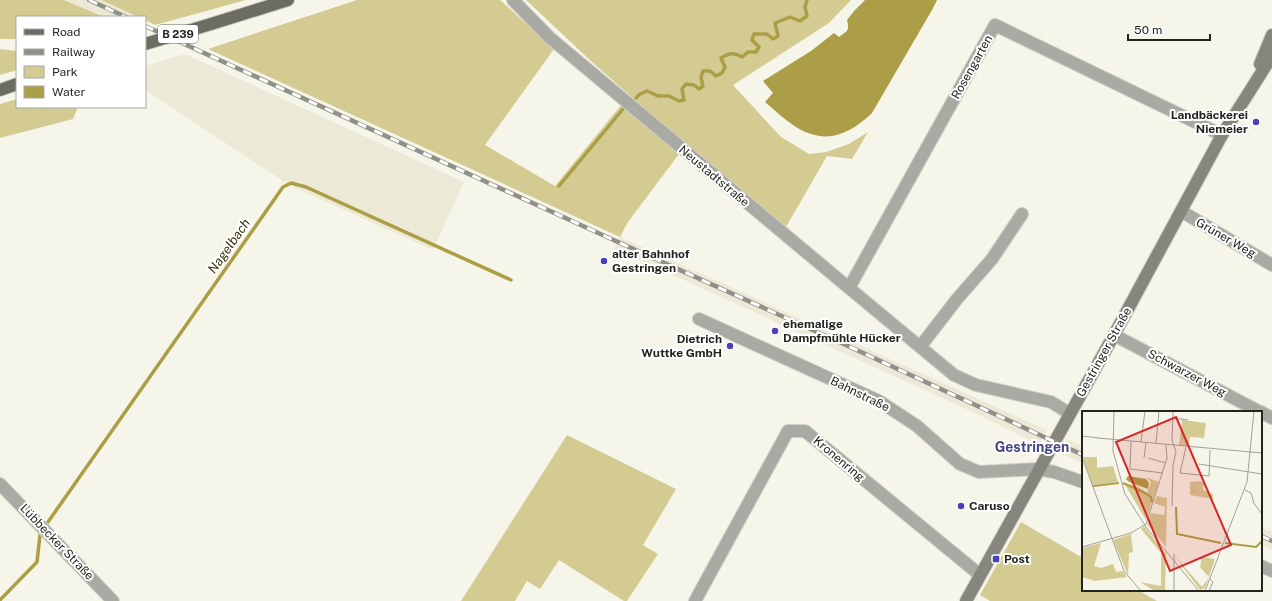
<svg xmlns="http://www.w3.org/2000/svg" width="1272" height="601" font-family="'Public Sans',sans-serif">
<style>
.built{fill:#ece9d6}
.green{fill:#d4cb93}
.water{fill:#ac9e46}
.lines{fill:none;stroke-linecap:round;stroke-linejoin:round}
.stream{stroke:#ac9e46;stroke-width:3.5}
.street-casing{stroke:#d0cfc4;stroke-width:14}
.secondary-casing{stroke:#d0cfc4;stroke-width:14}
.primary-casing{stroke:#d0cfc4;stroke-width:14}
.street{stroke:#aaaaa5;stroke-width:12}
.secondary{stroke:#87867e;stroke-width:12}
.primary{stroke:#6d6c63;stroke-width:12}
.rail-casing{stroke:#919088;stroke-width:4.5}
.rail{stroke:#fff;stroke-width:3;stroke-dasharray:9;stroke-linecap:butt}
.primary-bridge-casing{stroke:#d0cfc4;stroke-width:14;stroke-linecap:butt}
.primary-bridge{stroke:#6d6c63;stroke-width:12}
.poi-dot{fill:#4b40b7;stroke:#fff;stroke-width:1.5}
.labels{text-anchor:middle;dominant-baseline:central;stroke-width:4;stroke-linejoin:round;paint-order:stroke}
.shield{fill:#fff;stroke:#656562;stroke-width:1}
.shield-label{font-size:11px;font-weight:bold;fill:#23231e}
.street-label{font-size:12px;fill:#23231e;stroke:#fff}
.poi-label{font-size:12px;font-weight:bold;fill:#23231e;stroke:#fff;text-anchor:start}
.water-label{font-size:13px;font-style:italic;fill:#363009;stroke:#fff}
.quarter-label{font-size:14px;font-weight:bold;fill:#464785;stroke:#fff}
.inset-river{fill:none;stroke:#ac9e46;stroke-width:2}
.inset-road{fill:none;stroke:#a2a198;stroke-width:1}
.view{fill:#d62828;fill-opacity:0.15;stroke:#d62828;stroke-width:2}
.inset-edge{fill:none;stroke:#23231e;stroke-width:2}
</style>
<rect width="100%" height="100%" fill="#f6f5e9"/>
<path class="built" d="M 64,0 L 101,0 L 138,17 L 104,17 Z
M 185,54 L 464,182 L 433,250 L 291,186 L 145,90 L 145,66 Z
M 620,237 L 1047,430 L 1039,445 L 977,414 L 614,248 Z
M 1067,439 L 1083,446 L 1083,463 L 1060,453 Z
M 1261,527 L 1272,532 L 1272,550 L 1261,545 Z"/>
<path class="green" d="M 0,0 L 64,0 L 104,17 L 17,17 L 17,39 L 0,39 Z
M 101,0 L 246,0 L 155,25 L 145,20 L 145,17 L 138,17 Z
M 357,0 L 500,0 L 554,49 L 485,145 L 555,186 L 622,104 L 679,154 L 628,222 L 620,237 L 208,49 Z
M 526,0 L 851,0 L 829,23 L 733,85 L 781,137 L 809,154 L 826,152 L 849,144 L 868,132 L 852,159 L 827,156 L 786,227 L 686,145 L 592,62 Z
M 0,49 L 17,51 L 17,70 L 0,75 Z
M 17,99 L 17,107 L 78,107 L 73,119 L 0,138 L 0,104 Z
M 567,435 L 676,489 L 643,545 L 658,554 L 627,601 L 624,601 L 559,560 L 540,589 L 527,581 L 515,601 L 461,601 Z
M 1021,522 L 1083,558 L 1083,590 L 1138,590 L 1157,601 L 990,601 L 980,595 Z"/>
<path class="water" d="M 865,0 L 937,0 L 932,10 L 872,113 C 855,129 835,142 811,134 C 794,129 778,113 765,102 L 773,93 L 763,81 L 811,51 L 834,33 L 839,37 C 847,31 850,31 847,20 L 855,10 Z"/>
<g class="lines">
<path class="stream" d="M 636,98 L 640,94 L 647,91 L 658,96 L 669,96 L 679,101 L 684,100 L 682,89 L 686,84 L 694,85 L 699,89 L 703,86 L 701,77 L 703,71 L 710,71 L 716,76 L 722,73 L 725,67 L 721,58 C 729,53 734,52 742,57 L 748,52 L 756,52 L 759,47 L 752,40 L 754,34 L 767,34 L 773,39 L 778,36 L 775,23 L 790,17 L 800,21 L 807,16 L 805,7 L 807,0
M 559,186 L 623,109
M 48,522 L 283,187 L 291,183 L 306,187 L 511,280
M 0,600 L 37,562 L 40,535"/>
<defs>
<path id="street" d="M 513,0 L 549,37 L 849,288 L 954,375 L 976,385 L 1051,402 L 1069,413
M 1181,211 L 1272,265
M 849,288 L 995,25 L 1222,135
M 699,319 L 879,401 L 917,426 L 960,464 L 979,472 L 1038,469 L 1054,472 L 1083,482
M 1114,335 L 1260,412
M 920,347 L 957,299 L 992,259 L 1022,214
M 1261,412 L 1272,418
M 0,484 L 113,601
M 1261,566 L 1272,571
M 695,601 L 788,431 L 805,431 L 980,575"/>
<path id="secondary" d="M 1260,64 L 1272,35
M 966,601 L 1114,335 L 1222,135 L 1272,56"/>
<path id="primary" d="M 211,24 L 288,0
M 0,90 L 17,84"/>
</defs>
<use href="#street" class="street-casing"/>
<use href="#secondary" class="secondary-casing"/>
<use href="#primary" class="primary-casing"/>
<use href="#street" class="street"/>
<use href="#secondary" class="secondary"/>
<use href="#primary" class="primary"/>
<defs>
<path id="rail" d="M 89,0 L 126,17
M 145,26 L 607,237 L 848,346 L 1083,455
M 1261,536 L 1272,541"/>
</defs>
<use href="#rail" class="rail-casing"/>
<use href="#rail" class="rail"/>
<defs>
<path id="primary-bridge" d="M 145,44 L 211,24"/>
</defs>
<use href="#primary-bridge" class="primary-bridge-casing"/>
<use href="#primary-bridge" class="primary-bridge"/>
</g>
<g class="poi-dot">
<circle cx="1256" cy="122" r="4"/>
<circle cx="604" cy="261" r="4"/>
<circle cx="775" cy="331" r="4"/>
<circle cx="730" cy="346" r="4"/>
<circle cx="961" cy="506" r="4"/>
<rect x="992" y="555" width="8" height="8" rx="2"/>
</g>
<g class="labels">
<rect class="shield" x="158" y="25" width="40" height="18" rx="3"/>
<g class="shield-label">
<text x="178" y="34">B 239</text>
</g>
<g class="street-label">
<text transform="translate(972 67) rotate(-61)">Rosengarten</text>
<text transform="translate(714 176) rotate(40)">Neustadtstraße</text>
<text transform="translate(1226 238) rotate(30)">Grüner Weg</text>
<text transform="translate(1104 352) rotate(-61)">Gestringer Straße</text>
<text transform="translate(1187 373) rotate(28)">Schwarzer Weg</text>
<text transform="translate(860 394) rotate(26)">Bahnstraße</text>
<text transform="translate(839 459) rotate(40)">Kronenring</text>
<text transform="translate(57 542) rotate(46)">Lübbecker Straße</text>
</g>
<g class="poi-label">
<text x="1248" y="115" text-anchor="end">Landbäckerei<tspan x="1248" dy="14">Niemeier</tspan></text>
<text x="612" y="254">alter Bahnhof<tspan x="612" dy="14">Gestringen</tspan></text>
<text x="783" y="324">ehemalige<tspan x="783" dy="14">Dampfmühle Hücker</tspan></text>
<text x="722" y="339" text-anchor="end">Dietrich<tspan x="722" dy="14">Wuttke GmbH</tspan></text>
<text x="969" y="506">Caruso</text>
<text x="1004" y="559">Post</text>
</g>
<g class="water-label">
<text transform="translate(229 246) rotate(-55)">Nagelbach</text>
</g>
<g class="quarter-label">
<text x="1032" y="447">Gestringen</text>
</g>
</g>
<g transform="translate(1082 411)">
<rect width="180" height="180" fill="#f6f5e9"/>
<path d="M 100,9 L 124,12 L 122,27 L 108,26 L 106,35 L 97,34 ZM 1,46 L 15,46 L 15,57 L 31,55 L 36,71 L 10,74 ZM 64,66 L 77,71 L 64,109 L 42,72 L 55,75 L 65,82 L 69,71 ZM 116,70 L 122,71 L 121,79 L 131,83 L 131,88 L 108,84 L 108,71 ZM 75,85 L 85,87 L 84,136 L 65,113 L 69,102 L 82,104 L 83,96 L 72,92 ZM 62,115 L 84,143 L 83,180 L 73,180 L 58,171 L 79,175 L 79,142 L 59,118 ZM 49,123 L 51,141 L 47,142 L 46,164 L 31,129 ZM 19,132 L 12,155 L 19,157 L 31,153 L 34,161 L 41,160 L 45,166 L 13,170 L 0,166 L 0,137 ZM 92,144 L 120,176 L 127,166 L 118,156 L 120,146 L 133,148 L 123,177 L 118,179 Z" fill="#d4cb93"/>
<path d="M 46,65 L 64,68 L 67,72 L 66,78 L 47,71 L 44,68 Z" fill="#ac9e46"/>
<path class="inset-river" d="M 41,72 L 61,81 L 69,86 L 70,91M 11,75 L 37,72M 94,96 L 95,123 L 139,132M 143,132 L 174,136 L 180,130"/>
<path class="inset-road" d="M 32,0 L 31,40 L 43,83 L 64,116 L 117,180M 91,7 L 106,9M 0,25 L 17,27M 16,27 L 180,42M 49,31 L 48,58 L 81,62M 59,31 L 63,0M 74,32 L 77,0M 104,36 L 98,62 L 127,65 L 128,39M 0,46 L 42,160 L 59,180M 62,47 L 64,32M 66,47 L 84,52M 117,53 L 180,63M 163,79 L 169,82 L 172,92M 171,91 L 180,103M 90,95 L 91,54 L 94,41 L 90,29 L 91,0M 0,136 L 49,122 L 64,113 L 85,47 L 84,34M 92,180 L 92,143M 123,180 L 165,71 L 172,0M 127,180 L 131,171 L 128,168"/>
<path class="view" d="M 94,6 L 149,134 L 88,160 L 34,31 Z"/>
<rect width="180" height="180" class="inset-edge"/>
</g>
<rect x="16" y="16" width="130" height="92" fill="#ffffff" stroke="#a7a7a5"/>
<rect x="24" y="29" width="20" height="6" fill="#6d6c63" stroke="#a7a7a5"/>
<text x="52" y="36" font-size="12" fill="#23231e">Road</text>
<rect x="24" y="49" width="20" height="6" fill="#919088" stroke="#a7a7a5"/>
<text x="52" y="56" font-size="12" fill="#23231e">Railway</text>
<rect x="24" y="66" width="20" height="12" fill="#d4cb93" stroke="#a7a7a5"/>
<text x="52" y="76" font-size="12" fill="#23231e">Park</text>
<rect x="24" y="86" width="20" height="12" fill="#ac9e46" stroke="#a7a7a5"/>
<text x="52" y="96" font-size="12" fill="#23231e">Water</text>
<path d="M1128 34v6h82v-6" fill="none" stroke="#23231e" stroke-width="2"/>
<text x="1134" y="34" font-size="12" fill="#23231e" stroke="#ffffff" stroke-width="3" paint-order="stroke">50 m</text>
</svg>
